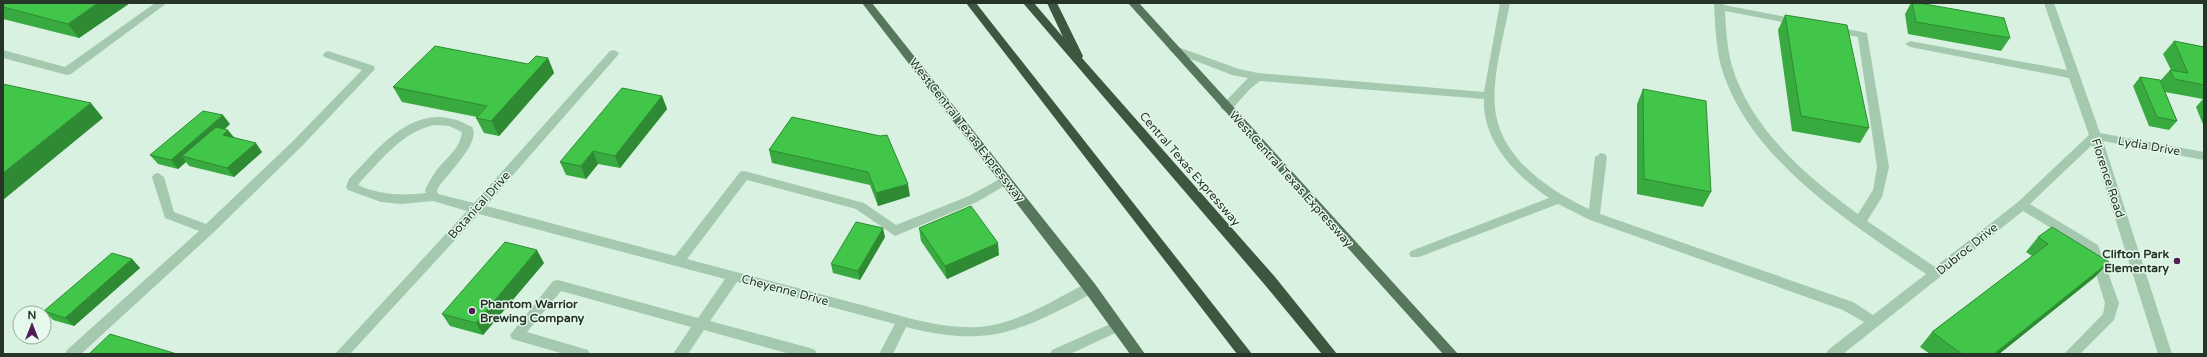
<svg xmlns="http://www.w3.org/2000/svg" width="2207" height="357" font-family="'Varela Round',sans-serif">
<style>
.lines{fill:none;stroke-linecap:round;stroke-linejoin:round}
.minor{fill:#a5c9af;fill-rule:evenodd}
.major{fill:#57775c;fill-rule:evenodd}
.highway{fill:#3d5640;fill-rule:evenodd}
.wall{fill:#39aa3f}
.shaded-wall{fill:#2e8b33}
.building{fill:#42c649;stroke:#2e8b33}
.poi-dot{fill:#4f1c56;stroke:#e5f9ec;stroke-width:1.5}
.labels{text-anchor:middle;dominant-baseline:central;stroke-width:3;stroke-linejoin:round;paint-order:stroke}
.street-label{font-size:12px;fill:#263528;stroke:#e5f9ec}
.poi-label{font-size:12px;font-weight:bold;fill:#263528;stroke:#e5f9ec;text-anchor:end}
</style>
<rect width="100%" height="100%" fill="#d9f1e1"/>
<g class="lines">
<path class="minor" d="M 155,3 L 167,3 L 71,74 L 67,75 L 3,58 L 3,50 L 65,67 Z
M 1500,3 L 1510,3 C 1504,36 1490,82 1496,115 C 1504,160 1550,191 1589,209 L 1595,157 L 1601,153 L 1605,154 L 1607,157 L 1600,214 L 1853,302 L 1873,315 L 1926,274 C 1850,223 1748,159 1721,66 C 1716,46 1715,24 1714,3 L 1724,3 L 1724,5 L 1802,20 L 1803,22 L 1798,25 L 1725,11 C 1726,30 1727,48 1732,66 C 1751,129 1807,177 1858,214 L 1873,190 L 1877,167 L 1858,37 L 1828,31 L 1827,29 L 1832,26 L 1867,33 L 1889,167 L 1882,197 L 1867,221 L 1935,267 L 2018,202 L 2089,135 L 2069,78 L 1910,47 L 1905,44 L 1910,41 L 2067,70 L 2044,3 L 2054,3 L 2100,133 L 2204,152 L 2204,160 L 2103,141 L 2172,354 L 2158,354 L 2092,145 L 2030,204 L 2098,245 L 2119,303 L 2114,320 L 2080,354 L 2064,354 L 2103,314 L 2105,303 L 2089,251 L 2023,211 L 1843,354 L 1826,354 L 1828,350 L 1864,322 L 1843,310 L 1590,220 L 1558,204 L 1419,257 L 1411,257 L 1409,254 L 1411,251 L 1549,198 C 1516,176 1482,141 1484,99 L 1260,81 L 1251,88 L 1230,111 L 1226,112 L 1220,108 L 1222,105 L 1248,78 L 1232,75 L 1170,51 L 1169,49 L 1174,46 L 1178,47 L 1239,69 L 1258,73 L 1484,92 Z
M 614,50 L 619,53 L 618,55 L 486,206 L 675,256 L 740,172 L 744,171 L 864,203 L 896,225 L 969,196 L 1005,176 L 1009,177 L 1011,180 L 1009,183 L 977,202 L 895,236 L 856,209 L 747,180 L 687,259 C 743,274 799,288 854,303 C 897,314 944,332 988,326 C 1023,320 1054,300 1085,284 L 1095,284 L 1097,288 L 1095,292 C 1021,330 992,349 906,327 L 893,354 L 879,354 L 895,324 L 737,282 L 710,321 L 810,348 L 815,350 L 817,354 L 790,354 L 704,330 L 688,354 L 673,354 L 691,327 L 561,291 L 527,332 L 588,350 L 590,354 L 564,354 L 512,339 L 510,335 L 553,281 L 558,280 L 698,318 L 725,279 L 479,214 L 350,354 L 335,354 L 467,211 L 433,201 L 402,204 L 381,202 L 348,190 L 346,187 L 349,179 C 375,152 409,107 452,119 C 459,120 466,124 472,127 C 482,143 444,176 437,190 L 438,194 L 474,203 L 610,51 ZM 434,125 L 449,126 L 462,132 C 460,149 446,158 436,171 C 432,177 428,183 425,190 L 426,193 C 403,196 380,195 358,185 C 362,179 368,174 373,168 C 391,149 408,131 434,125 Z
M 328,51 L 374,66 L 375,69 L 302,146 L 213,233 L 81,354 L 65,354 L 67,350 L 199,231 L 165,218 L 152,177 L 154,174 L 158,173 L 164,177 L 174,212 L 206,224 L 294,140 L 362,70 L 324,57 L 323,55 L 324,53 Z
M 1117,321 L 1122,322 L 1124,326 L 1122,330 L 1070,354 L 1050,354 L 1052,350 Z"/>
<path class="major" d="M 862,3 L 872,3 L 1095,284 L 1145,354 L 1130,354 L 1085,292 Z
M 1128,3 L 1139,3 L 1458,354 L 1443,354 Z"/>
<path class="highway" d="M 966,3 L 976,3 L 1252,354 L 1237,354 Z
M 1023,3 L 1034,3 L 1063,37 L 1047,3 L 1057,3 L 1083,56 L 1082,58 L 1275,277 L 1337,354 L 1322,354 L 1265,285 Z"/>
</g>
<path class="wall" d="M 3,3 L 130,3 L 79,38 L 3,19 Z
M 1911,3 L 1919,3 L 2010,38 L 2001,51 L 1908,34 L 1905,14 Z
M 1785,15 L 1869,128 L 1860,143 L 1792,131 L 1778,30 Z
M 2174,41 L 2204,47 L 2204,127 L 2196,107 L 2203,99 L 2165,92 L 2177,121 L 2169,130 L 2149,126 L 2133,86 L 2140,77 L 2160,81 L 2170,70 L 2171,70 L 2163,54 Z
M 548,58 L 554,73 L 499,136 L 484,133 L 476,118 L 477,117 L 402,102 L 393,87 L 528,64 Z
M 1643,89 L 1711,192 L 1703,207 L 1637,194 L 1637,104 Z
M 662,96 L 667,109 L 620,168 L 598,164 L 586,179 L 566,175 L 560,162 Z
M 792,117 L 910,196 L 878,206 L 870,185 L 772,163 L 769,150 Z
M 230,124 L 225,129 L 234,137 L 262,152 L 234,177 L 189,166 L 186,162 L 178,169 L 158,164 L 150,155 Z
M 919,228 L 999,255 L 947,279 L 921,241 Z
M 885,237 L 860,280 L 833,273 L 831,264 Z
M 2038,237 L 2109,262 L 2095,277 L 1999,354 L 1930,354 L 1920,347 L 1932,332 L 2032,256 L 2026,252 Z
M 132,259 L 140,268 L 74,326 L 53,320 L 44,311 Z
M 544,263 L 483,335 L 450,326 L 442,314 Z"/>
<path class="shaded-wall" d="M 98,3 L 130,3 L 79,38 L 68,24 Z
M 548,58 L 554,73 L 499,136 L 491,121 Z
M 662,96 L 667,109 L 620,168 L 615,156 Z
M 91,103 L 103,118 L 3,200 L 3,173 Z
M 223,115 L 230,124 L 190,159 L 182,156 L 186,162 L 178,169 L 171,160 Z
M 228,130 L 235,139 L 223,135 Z
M 256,143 L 262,152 L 234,177 L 227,168 Z
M 593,151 L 598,164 L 586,179 L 581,166 Z
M 908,184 L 910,196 L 878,206 L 876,193 Z
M 883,228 L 885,237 L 860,280 L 858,271 Z
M 998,243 L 999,255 L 947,279 L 945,266 Z
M 537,250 L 544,263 L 483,335 L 476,323 Z
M 132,259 L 140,268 L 74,326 L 65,318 Z
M 2109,262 L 2095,277 L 1999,354 L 1994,354 Z"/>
<path class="building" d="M 3,3 L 98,3 L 68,24 L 3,7 Z
M 1912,3 L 1919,3 L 2004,18 L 2010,38 L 1916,22 Z
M 1785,15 L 1847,25 L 1869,128 L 1801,116 Z
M 2174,41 L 2204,47 L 2204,85 L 2174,79 L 2170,70 L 2188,73 Z
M 435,46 L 528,64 L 536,56 L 548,58 L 491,121 L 476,118 L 487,106 L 393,87 Z
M 2140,77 L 2160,80 L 2177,121 L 2157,117 Z
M 3,84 L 91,103 L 3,173 Z
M 622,88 L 662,96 L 615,156 L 593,151 L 581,166 L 560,162 Z
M 1643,89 L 1706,101 L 1711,192 L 1644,179 Z
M 203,111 L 223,115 L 171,160 L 150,155 Z
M 792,117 L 880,136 L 887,135 L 908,184 L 876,193 L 868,172 L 769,150 Z
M 216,127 L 228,130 L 223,135 L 256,143 L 227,168 L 182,156 Z
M 971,206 L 998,243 L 945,266 L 919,228 Z
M 856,222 L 883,228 L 858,271 L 831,264 Z
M 2052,227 L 2109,262 L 1994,354 L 1962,354 L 1932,332 L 2048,244 L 2038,237 Z
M 505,242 L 537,250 L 476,323 L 442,314 Z
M 112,253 L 132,259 L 65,318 L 44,311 Z
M 110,334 L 177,354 L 89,354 Z"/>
<g class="poi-dot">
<circle cx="2177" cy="261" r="4"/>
<circle cx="472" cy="311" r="4"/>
</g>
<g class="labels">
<g class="street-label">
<text transform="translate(967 130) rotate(52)">West Central Texas Expressway</text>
<text transform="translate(2149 146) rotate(10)">Lydia Drive</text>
<text transform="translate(1190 169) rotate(49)">Central Texas Expressway</text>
<text transform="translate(2108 178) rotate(72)">Florence Road</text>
<text transform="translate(1291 179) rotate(48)">West Central Texas Expressway</text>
<text transform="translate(479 205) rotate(-48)">Botanical Drive</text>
<text transform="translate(1967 249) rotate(-39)">Dubroc Drive</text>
<text transform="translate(785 290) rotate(15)">Cheyenne Drive</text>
</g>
<g class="poi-label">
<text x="2169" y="254">Clifton Park<tspan x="2169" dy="14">Elementary</tspan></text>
<text x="480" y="304" text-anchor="start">Phantom Warrior<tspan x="480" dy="14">Brewing Company</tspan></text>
</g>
</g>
<rect width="2207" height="357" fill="none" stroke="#263528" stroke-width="8"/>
<g transform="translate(32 325)"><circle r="19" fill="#e5f9ec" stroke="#99ab9e"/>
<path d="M0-3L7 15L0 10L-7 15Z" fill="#4f1c56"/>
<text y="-6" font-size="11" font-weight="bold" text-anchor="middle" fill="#263528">N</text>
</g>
</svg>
